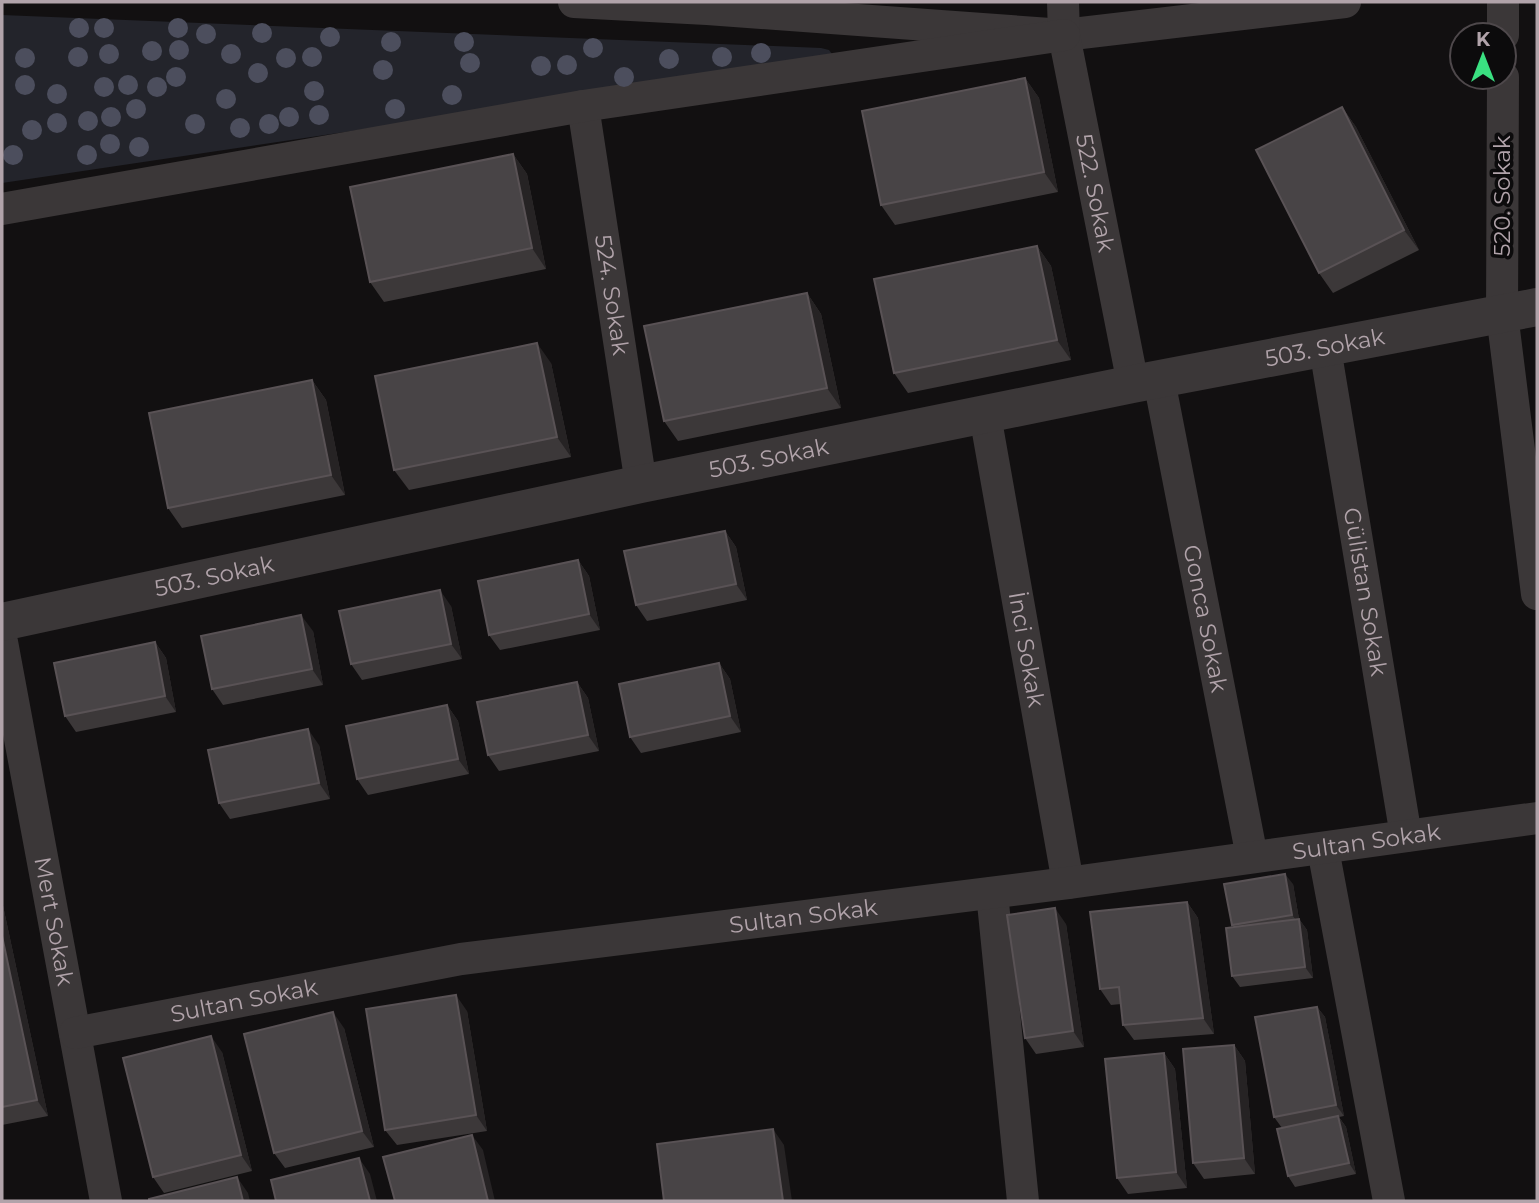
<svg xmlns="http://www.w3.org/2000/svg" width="1539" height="1203" font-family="Montserrat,sans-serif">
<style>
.green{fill:#23242b}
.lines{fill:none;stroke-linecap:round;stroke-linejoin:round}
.minor{stroke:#3b3738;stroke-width:32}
.tertiary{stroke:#3b3738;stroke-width:38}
.tree{fill:#4c4e5d}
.wall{fill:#3c3839}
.shaded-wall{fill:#262324}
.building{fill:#484446;stroke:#595255;stroke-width:2}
.labels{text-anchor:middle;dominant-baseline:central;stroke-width:7;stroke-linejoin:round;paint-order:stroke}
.street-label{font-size:23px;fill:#b1a3aa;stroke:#0c0b0c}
</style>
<rect width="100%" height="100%" fill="#121011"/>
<path class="green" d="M 2,15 L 821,48 L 829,50 L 832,54 L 829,60 L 2,183 Z"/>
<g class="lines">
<g class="minor">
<path d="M 574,2 L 707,9 L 1064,35 L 1345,2"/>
<path id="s1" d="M 1063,2 L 1064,35 L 1133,384"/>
<path d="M 1503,35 L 1503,2"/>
<path d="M 1503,77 L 1502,314 L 1537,594"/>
<path id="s2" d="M 583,106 L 641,484"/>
<path d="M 2,209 L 583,106 L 1064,35"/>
<path id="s3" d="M 1325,348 L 1406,836"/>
<path id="s4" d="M 1159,380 L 1252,857"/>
<path id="s5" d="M 985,415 L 1068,883"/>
<path id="s6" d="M 2,642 L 106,1201"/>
<path d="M 1323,849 L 1389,1201"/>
<path d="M 992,893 L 1023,1201"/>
<path id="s7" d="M 75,1033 L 461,959 L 1068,883 L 1537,818"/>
</g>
<path class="tertiary" id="s8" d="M 2,622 L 641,484 L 1133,384 L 1537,307"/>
</g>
<g class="tree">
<circle cx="79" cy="28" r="10"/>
<circle cx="104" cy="28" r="10"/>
<circle cx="178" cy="28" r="10"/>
<circle cx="262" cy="33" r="10"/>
<circle cx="206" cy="34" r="10"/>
<circle cx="330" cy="37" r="10"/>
<circle cx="391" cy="42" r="10"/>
<circle cx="464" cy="42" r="10"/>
<circle cx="593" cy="48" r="10"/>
<circle cx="179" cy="50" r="10"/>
<circle cx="152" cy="51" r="10"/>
<circle cx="761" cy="53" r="10"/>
<circle cx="109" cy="54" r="10"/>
<circle cx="231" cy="54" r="10"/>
<circle cx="78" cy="57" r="10"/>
<circle cx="312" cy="57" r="10"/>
<circle cx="722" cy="57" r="10"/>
<circle cx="25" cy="58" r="10"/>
<circle cx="286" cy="58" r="10"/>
<circle cx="669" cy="59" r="10"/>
<circle cx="470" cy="63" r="10"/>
<circle cx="567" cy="65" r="10"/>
<circle cx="541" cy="66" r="10"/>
<circle cx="383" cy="70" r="10"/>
<circle cx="258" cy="73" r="10"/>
<circle cx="176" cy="77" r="10"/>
<circle cx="624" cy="77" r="10"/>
<circle cx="25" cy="85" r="10"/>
<circle cx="128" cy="85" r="10"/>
<circle cx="104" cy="87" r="10"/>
<circle cx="157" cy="87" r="10"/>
<circle cx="314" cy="91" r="10"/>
<circle cx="57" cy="94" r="10"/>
<circle cx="452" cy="95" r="10"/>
<circle cx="226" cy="99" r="10"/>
<circle cx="136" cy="109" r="10"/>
<circle cx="395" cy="109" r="10"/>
<circle cx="319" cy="115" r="10"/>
<circle cx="111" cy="117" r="10"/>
<circle cx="289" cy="117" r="10"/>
<circle cx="88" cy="121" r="10"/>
<circle cx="57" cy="123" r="10"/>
<circle cx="195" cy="124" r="10"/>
<circle cx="269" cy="124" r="10"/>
<circle cx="240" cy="128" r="10"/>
<circle cx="32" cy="130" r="10"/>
<circle cx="110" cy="144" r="10"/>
<circle cx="139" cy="147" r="10"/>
<circle cx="13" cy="155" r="10"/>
<circle cx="87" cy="155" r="10"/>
</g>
<path class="wall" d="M 1025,78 L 1039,98 L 1058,192 L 895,225 L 881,205 Z
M 1342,107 L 1356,127 L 1419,250 L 1333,293 L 1319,273 Z
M 513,154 L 527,174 L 546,269 L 384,302 L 370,282 Z
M 1037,246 L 1051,266 L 1071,360 L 908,393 L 894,373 Z
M 807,293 L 821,314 L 841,408 L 678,441 L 664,421 Z
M 551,363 L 571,457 L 409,490 L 394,470 Z
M 312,380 L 326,400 L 345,495 L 182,528 L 168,508 Z
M 725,531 L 736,547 L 747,600 L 647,621 L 636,605 Z
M 578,560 L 589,576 L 600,630 L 500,650 L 489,635 Z
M 451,606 L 462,659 L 362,680 L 351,664 Z
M 313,631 L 323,685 L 223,705 L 212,689 Z
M 155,642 L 166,658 L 176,712 L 76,732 L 65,716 Z
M 719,663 L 730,679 L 741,732 L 641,753 L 630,737 Z
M 577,682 L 588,698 L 599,751 L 499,771 L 488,755 Z
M 447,705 L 458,721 L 469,774 L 368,795 L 357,779 Z
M 319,745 L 330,799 L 230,819 L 219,803 Z
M 1293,884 L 1299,919 L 1307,930 L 1313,978 L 1240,987 L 1232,976 L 1233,927 L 1232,925 Z
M 2,901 L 48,1116 L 2,1125 Z
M 1187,902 L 1198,918 L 1214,1034 L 1134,1040 L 1123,1025 L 1121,1004 L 1111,1005 L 1100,989 Z
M 1066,924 L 1084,1047 L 1036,1054 L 1025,1038 Z
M 1317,1007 L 1325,1017 L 1344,1116 L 1339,1117 L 1346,1127 L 1356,1174 L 1295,1187 L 1288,1176 L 1282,1128 L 1274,1117 Z
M 467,1011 L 487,1131 L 397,1145 L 385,1130 Z
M 344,1028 L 374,1147 L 285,1168 L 274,1153 Z
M 1234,1045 L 1245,1061 L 1255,1174 L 1204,1179 L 1193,1163 Z
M 222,1052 L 252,1171 L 164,1193 L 153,1177 Z
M 1164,1053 L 1175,1069 L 1187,1188 L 1128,1194 L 1117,1178 Z"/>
<path class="shaded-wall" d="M 1025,78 L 1039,98 L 1058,192 L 1044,172 Z
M 1342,107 L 1356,127 L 1419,250 L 1404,230 Z
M 513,154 L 527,174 L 546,269 L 532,248 Z
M 1037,246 L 1051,266 L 1071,360 L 1057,340 Z
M 807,293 L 821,314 L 841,408 L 827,388 Z
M 537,343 L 551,363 L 571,457 L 557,437 Z
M 312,380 L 326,400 L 345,495 L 331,475 Z
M 725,531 L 736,547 L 747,600 L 736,584 Z
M 578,560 L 589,576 L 600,630 L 589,614 Z
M 440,590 L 451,606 L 462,659 L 451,644 Z
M 301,615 L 313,631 L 323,685 L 312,669 Z
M 155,642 L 166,658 L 176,712 L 165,696 Z
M 719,663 L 730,679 L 741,732 L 730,716 Z
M 577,682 L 588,698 L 599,751 L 588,735 Z
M 447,705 L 458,721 L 469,774 L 458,759 Z
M 308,729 L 319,745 L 330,799 L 319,783 Z
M 1285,874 L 1293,884 L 1300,925 L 1299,919 L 1307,930 L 1313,978 L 1305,967 L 1300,925 L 1292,915 Z
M 2,901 L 48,1116 L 37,1100 L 2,936 Z
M 1187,902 L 1198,918 L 1214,1034 L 1203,1018 Z
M 1055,908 L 1066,924 L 1084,1047 L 1073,1031 Z
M 456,995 L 467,1011 L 487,1131 L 476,1115 Z
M 1317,1007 L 1325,1017 L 1344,1116 L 1336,1105 Z
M 333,1012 L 344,1028 L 374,1147 L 362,1131 Z
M 211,1036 L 222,1052 L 252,1171 L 241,1155 Z
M 1234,1045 L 1245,1061 L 1255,1174 L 1244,1158 Z
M 1164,1053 L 1175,1069 L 1187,1188 L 1176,1172 Z
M 1338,1116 L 1346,1127 L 1356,1174 L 1349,1163 Z
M 773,1129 L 784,1145 L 792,1201 L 783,1201 Z
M 472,1135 L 483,1150 L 495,1201 L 488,1201 Z
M 359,1158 L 370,1174 L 377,1201 L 370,1201 Z
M 237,1177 L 248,1193 L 250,1201 L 243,1201 Z"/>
<path class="building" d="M 1025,78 L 1044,172 L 881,205 L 862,111 Z
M 1342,107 L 1404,230 L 1319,273 L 1256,150 Z
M 513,154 L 532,248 L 370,282 L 350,187 Z
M 1037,246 L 1057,340 L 894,373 L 874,279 Z
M 807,293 L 827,388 L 664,421 L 644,326 Z
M 537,343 L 557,437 L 394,470 L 375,376 Z
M 312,380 L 331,475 L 168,508 L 149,413 Z
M 725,531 L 736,584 L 636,605 L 624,551 Z
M 578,560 L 589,614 L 489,635 L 478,581 Z
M 440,590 L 451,644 L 351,664 L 339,611 Z
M 301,615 L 312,669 L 212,689 L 201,636 Z
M 155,642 L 165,696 L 65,716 L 54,663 Z
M 719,663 L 730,716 L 630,737 L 619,684 Z
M 577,682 L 588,735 L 488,755 L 477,702 Z
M 447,705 L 458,759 L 357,779 L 346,726 Z
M 308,729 L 319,783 L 219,803 L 208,750 Z
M 1285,874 L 1292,915 L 1232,925 L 1224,884 Z
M 1187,902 L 1203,1018 L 1123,1025 L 1119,987 L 1100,989 L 1090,912 Z
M 1055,908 L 1073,1031 L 1025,1038 L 1007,915 Z
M 1299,919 L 1305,967 L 1232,976 L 1226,928 Z
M 2,936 L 37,1100 L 2,1107 Z
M 456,995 L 476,1115 L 385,1130 L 366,1009 Z
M 1317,1007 L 1336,1105 L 1274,1117 L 1255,1017 Z
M 333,1012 L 362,1131 L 274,1153 L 244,1034 Z
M 211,1036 L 241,1155 L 153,1177 L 123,1058 Z
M 1234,1045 L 1244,1158 L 1193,1163 L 1183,1049 Z
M 1164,1053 L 1176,1172 L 1117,1178 L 1105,1059 Z
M 1338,1116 L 1349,1163 L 1288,1176 L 1277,1129 Z
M 773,1129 L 783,1201 L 664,1201 L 657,1144 Z
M 472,1135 L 488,1201 L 395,1201 L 383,1157 Z
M 359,1158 L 370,1201 L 276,1201 L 271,1180 Z
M 237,1177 L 243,1201 L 149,1201 L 149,1199 Z"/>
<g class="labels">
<g class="street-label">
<text stroke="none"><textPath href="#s1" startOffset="194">522. Sokak</textPath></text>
<text transform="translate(1502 196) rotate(-90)">520. Sokak</text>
<text stroke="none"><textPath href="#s2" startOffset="191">524. Sokak</textPath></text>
<text stroke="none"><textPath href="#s8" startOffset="1351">503. Sokak</textPath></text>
<text stroke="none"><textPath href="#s8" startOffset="784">503. Sokak</textPath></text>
<text stroke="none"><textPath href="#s8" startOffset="217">503. Sokak</textPath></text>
<text stroke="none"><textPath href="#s3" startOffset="247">Gülistan Sokak</textPath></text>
<text stroke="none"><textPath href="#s4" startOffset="243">Gonca Sokak</textPath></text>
<text stroke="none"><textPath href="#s5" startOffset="238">İnci Sokak</textPath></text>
<text stroke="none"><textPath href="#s7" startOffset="1306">Sultan Sokak</textPath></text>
<text stroke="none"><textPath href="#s7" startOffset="738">Sultan Sokak</textPath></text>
<text stroke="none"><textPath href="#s6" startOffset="284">Mert Sokak</textPath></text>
<text stroke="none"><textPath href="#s7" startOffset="172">Sultan Sokak</textPath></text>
</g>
</g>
<rect width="1539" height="1203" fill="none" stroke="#b1a3aa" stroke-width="7"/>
<g transform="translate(1483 56)"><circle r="33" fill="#0c0b0c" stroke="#4e484b" stroke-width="2"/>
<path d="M0-5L12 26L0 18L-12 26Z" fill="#3ae081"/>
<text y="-10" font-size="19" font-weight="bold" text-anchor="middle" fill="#b1a3aa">K</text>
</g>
</svg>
